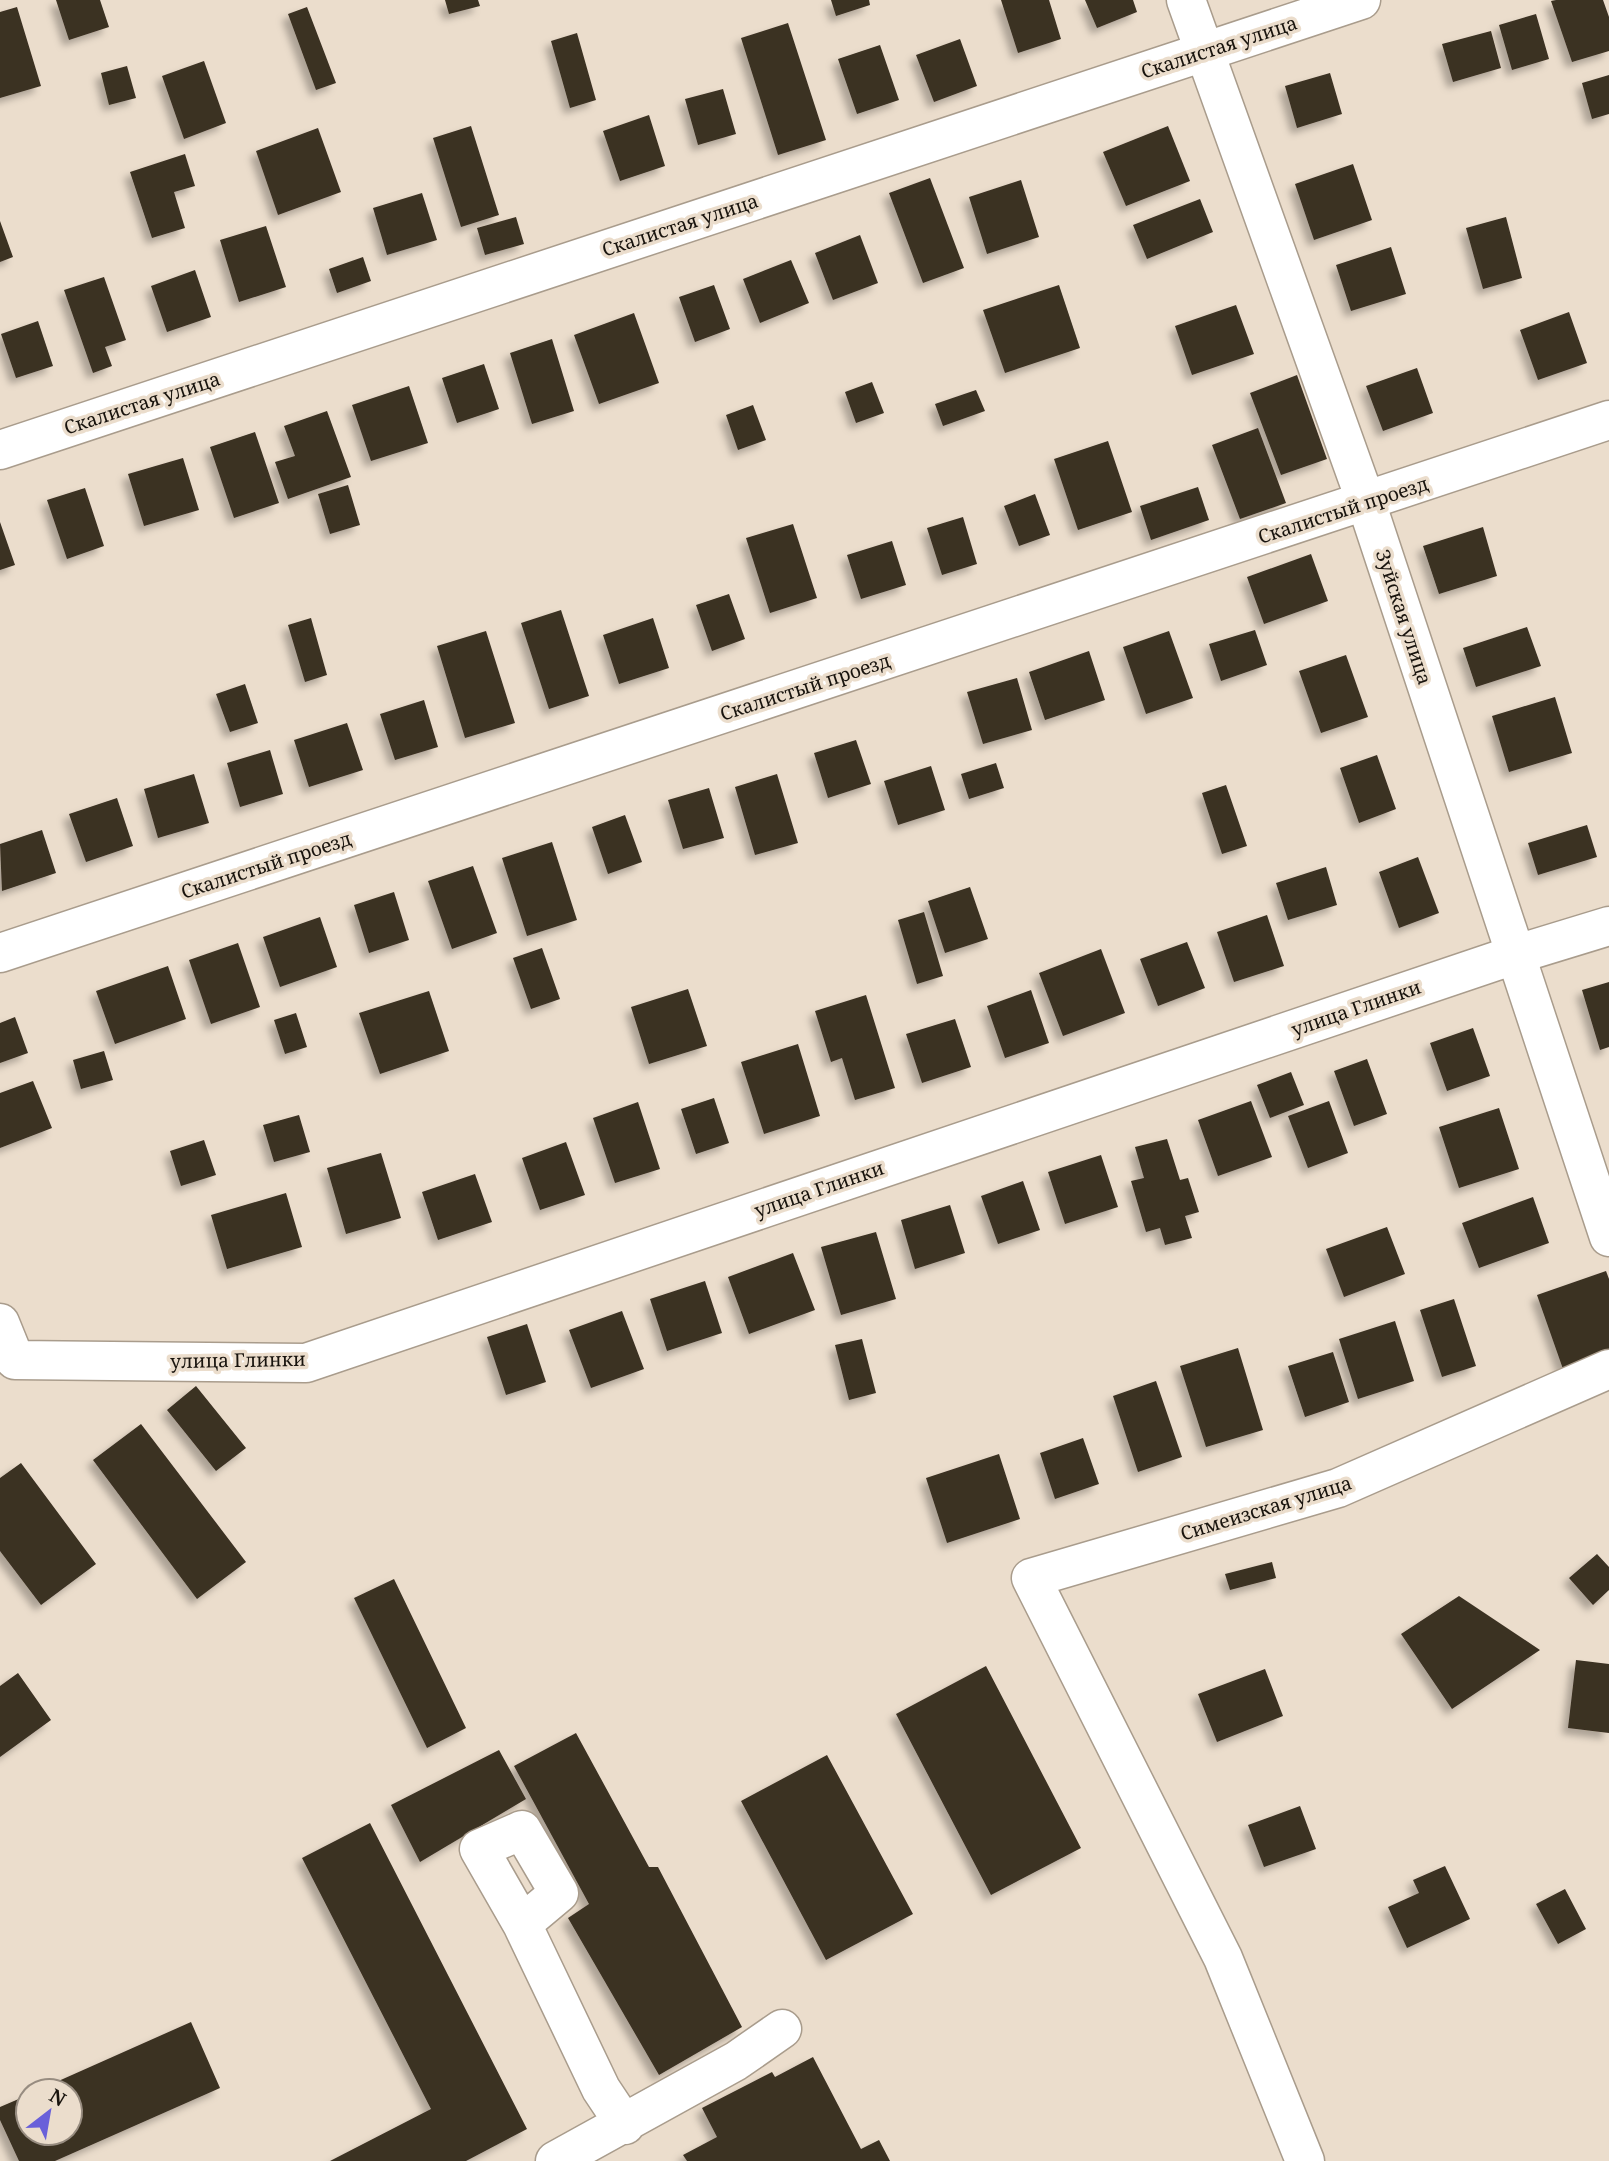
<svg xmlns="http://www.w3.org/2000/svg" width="1609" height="2161" font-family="'Noto Serif',serif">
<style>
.building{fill:#3b3022;filter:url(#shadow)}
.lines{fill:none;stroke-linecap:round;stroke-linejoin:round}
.minor-casing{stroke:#a99c8c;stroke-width:41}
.minor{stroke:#fff;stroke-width:38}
.labels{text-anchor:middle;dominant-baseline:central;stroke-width:7;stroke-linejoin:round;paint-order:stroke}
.street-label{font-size:19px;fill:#18130d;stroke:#ebddcc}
</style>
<defs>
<filter id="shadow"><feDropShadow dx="-6" dy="6" stdDeviation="3.5" flood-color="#0004"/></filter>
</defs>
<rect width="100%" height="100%" fill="#ebddcc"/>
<path class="building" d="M 56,0 L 100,0 L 109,27 L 69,40 Z
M 445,0 L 478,0 L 480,6 L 449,14 Z
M 831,0 L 869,0 L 870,5 L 836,16 Z
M 1001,0 L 1049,0 L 1061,39 L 1018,53 Z
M 1085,0 L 1133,0 L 1137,12 L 1097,28 Z
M 1556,0 L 1603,0 L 1609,17 L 1609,51 L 1572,62 L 1551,1 Z
M 17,7 L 41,86 L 0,98 L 0,12 Z
M 307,7 L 336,83 L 316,90 L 288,14 Z
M 1536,14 L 1549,59 L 1512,70 L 1499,25 Z
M 788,23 L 826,140 L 778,155 L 741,38 Z
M 1491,31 L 1501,68 L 1453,82 L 1442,44 Z
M 577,33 L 596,100 L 570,108 L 551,41 Z
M 960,39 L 977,86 L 934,102 L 916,55 Z
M 880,45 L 899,100 L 857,114 L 838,59 Z
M 204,61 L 226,123 L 184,139 L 162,76 Z
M 127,66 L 136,98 L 109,105 L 101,73 Z
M 1330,73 L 1342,114 L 1297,128 L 1285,86 Z
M 1609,75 L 1609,114 L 1592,119 L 1582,83 Z
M 723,89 L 736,134 L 698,145 L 685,99 Z
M 649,115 L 665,166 L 620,181 L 603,131 Z
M 471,126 L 499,215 L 461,227 L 433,138 Z
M 1168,126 L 1190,181 L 1126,206 L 1103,152 Z
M 318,128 L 341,192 L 278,215 L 256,151 Z
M 185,154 L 195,186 L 174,192 L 185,228 L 152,238 L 130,172 Z
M 1353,164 L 1372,220 L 1314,240 L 1295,184 Z
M 930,178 L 964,268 L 923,283 L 889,193 Z
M 1021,180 L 1039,237 L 987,254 L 969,197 Z
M 422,193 L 437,240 L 387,255 L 373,208 Z
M 1200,199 L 1213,232 L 1147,259 L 1133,225 Z
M 516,217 L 524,244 L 485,255 L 477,228 Z
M 1506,217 L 1522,278 L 1483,289 L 1466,228 Z
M 0,221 L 13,257 L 0,262 Z
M 266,226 L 286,287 L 239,302 L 220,240 Z
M 860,235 L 878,283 L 833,300 L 815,253 Z
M 1391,247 L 1406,294 L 1351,311 L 1336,265 Z
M 363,257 L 371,281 L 337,293 L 329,269 Z
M 791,260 L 809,303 L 760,323 L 743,279 Z
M 195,270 L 211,317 L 167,332 L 151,286 Z
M 104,277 L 126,340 L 105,347 L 112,366 L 93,373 L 64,290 Z
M 714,285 L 730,329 L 695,342 L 679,297 Z
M 1059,285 L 1080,348 L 1005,373 L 983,310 Z
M 1236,305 L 1254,354 L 1192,375 L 1175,326 Z
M 1569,312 L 1587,363 L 1538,380 L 1520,330 Z
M 634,313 L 659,383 L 599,404 L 574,335 Z
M 38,321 L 53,366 L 16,378 L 1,334 Z
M 552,339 L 574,411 L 532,424 L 510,353 Z
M 484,364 L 499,409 L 457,423 L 442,378 Z
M 1417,368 L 1433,413 L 1383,431 L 1366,386 Z
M 1297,375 L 1327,459 L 1281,475 L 1250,393 Z
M 872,382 L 884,413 L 856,423 L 845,392 Z
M 409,386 L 428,443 L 371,461 L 352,405 Z
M 976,390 L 985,411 L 943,426 L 935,404 Z
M 753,405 L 766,440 L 738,450 L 726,415 Z
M 327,411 L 351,477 L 288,499 L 275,462 L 295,456 L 284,426 Z
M 1258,428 L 1286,503 L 1240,519 L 1212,445 Z
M 255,432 L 279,503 L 234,518 L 210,447 Z
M 1108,441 L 1132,512 L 1078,530 L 1054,459 Z
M 183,458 L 199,510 L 144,526 L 128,474 Z
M 348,485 L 360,525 L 330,534 L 318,494 Z
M 1198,487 L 1209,520 L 1151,540 L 1140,506 Z
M 85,488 L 104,546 L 67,559 L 47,500 Z
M 1035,494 L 1050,535 L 1019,546 L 1004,506 Z
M 963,517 L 977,564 L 942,575 L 927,528 Z
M 0,522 L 15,565 L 0,570 Z
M 793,524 L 817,598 L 770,613 L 746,538 Z
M 1483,527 L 1497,576 L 1439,594 L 1423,546 Z
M 892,541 L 906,585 L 861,599 L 847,555 Z
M 1311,554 L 1328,601 L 1264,624 L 1247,577 Z
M 729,594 L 745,639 L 712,651 L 696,605 Z
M 561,610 L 589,696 L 549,709 L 521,623 Z
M 311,618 L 327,675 L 305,682 L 288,625 Z
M 653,618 L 669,668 L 619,684 L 603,635 Z
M 1527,627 L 1541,666 L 1476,687 L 1463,648 Z
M 1255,630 L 1267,665 L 1221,681 L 1209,644 Z
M 486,631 L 515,723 L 465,738 L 437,646 Z
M 1169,631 L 1193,698 L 1146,714 L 1123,647 Z
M 1089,651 L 1105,700 L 1045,720 L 1029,672 Z
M 1346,655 L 1368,717 L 1321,733 L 1299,671 Z
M 1017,678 L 1032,730 L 983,744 L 967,692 Z
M 245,684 L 258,723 L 230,732 L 216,694 Z
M 1555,697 L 1572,753 L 1509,772 L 1492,716 Z
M 424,700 L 438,747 L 395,760 L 380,714 Z
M 347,723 L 363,770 L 309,787 L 294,740 Z
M 856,740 L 871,784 L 828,798 L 814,753 Z
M 270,750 L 283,794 L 240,807 L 227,763 Z
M 1377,755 L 1396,809 L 1359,823 L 1340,768 Z
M 996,763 L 1004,788 L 969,799 L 961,774 Z
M 931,766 L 945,810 L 898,825 L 884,781 Z
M 194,774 L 209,823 L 158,838 L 144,789 Z
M 777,774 L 798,843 L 755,855 L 735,787 Z
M 1226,785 L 1247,846 L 1222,854 L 1202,793 Z
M 709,788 L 724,838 L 683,849 L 668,800 Z
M 117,798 L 133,846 L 86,862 L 69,814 Z
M 625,815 L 642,862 L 608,874 L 592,827 Z
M 1587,825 L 1597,857 L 1538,875 L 1528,843 Z
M 42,830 L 56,873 L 2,891 L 0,844 Z
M 552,842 L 577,920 L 527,936 L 502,858 Z
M 1418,857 L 1439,913 L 1399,928 L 1379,872 Z
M 473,866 L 497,933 L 452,949 L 428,881 Z
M 1326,867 L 1337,905 L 1288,920 L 1276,883 Z
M 970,887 L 988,939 L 945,953 L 928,901 Z
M 394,892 L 409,940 L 369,953 L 354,905 Z
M 924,912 L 943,976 L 917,984 L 898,920 Z
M 1267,915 L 1284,966 L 1234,982 L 1217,932 Z
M 320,917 L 337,967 L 280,987 L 263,937 Z
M 1187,942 L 1205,988 L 1158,1006 L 1140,959 Z
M 238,943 L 260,1007 L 211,1024 L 189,960 Z
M 542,948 L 560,999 L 531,1009 L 513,958 Z
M 1101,949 L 1125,1013 L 1063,1036 L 1039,973 Z
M 168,966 L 186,1019 L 115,1044 L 96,991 Z
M 1609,982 L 1609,1047 L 1600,1050 L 1582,990 Z
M 688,989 L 707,1046 L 649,1064 L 631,1007 Z
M 1031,990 L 1049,1043 L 1005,1058 L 987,1006 Z
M 429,991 L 449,1051 L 380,1074 L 359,1013 Z
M 866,995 L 895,1088 L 855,1100 L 842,1058 L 831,1062 L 815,1011 Z
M 296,1013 L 307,1047 L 285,1054 L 274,1020 Z
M 15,1017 L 28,1053 L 0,1063 L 0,1023 Z
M 955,1019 L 971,1067 L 922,1083 L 906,1034 Z
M 1473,1028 L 1490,1076 L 1447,1091 L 1430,1043 Z
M 798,1044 L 820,1116 L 764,1134 L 741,1062 Z
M 104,1051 L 113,1080 L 81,1089 L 73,1060 Z
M 1367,1059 L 1387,1114 L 1354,1126 L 1334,1071 Z
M 1291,1072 L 1304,1105 L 1270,1118 L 1257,1085 Z
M 33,1081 L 52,1128 L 0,1148 L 0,1093 Z
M 714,1098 L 729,1143 L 696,1154 L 681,1109 Z
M 1251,1101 L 1272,1157 L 1218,1176 L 1198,1120 Z
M 1329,1101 L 1348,1153 L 1308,1168 L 1288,1116 Z
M 638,1102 L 660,1169 L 615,1183 L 593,1118 Z
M 1499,1108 L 1519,1169 L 1459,1188 L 1439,1127 Z
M 299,1115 L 310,1152 L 274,1162 L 263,1125 Z
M 1167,1139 L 1180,1180 L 1188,1178 L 1199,1212 L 1185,1216 L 1192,1238 L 1165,1245 L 1160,1228 L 1146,1232 L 1131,1181 L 1144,1178 L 1135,1147 Z
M 204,1140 L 216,1175 L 181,1186 L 170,1151 Z
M 566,1142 L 585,1195 L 540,1210 L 522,1158 Z
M 381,1153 L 401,1218 L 346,1234 L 327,1168 Z
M 1101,1155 L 1118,1207 L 1065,1224 L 1048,1172 Z
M 475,1174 L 492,1222 L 438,1240 L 422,1192 Z
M 1023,1181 L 1040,1230 L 998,1244 L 981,1196 Z
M 286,1193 L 302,1247 L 227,1269 L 211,1215 Z
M 1533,1197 L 1549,1243 L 1479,1268 L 1462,1223 Z
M 950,1205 L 965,1253 L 915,1269 L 901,1220 Z
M 1387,1227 L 1405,1274 L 1344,1297 L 1326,1249 Z
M 876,1232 L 896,1299 L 841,1315 L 821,1247 Z
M 793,1253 L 815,1310 L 749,1334 L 728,1277 Z
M 1606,1271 L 1609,1279 L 1609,1353 L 1563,1369 L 1537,1295 Z
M 705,1281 L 722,1333 L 667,1351 L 650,1299 Z
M 1454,1299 L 1476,1366 L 1442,1377 L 1420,1310 Z
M 622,1311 L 644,1369 L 591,1388 L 569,1330 Z
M 1395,1321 L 1414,1381 L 1358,1399 L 1339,1339 Z
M 527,1324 L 546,1382 L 506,1395 L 487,1337 Z
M 862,1339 L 876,1393 L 849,1400 L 835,1345 Z
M 1238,1348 L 1263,1430 L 1206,1447 L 1180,1366 Z
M 1333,1352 L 1349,1402 L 1305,1417 L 1288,1366 Z
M 1156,1381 L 1182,1457 L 1138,1472 L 1113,1396 Z
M 196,1386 L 246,1448 L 216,1471 L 167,1410 Z
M 141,1424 L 246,1562 L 197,1599 L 93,1460 Z
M 1083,1438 L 1099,1484 L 1055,1499 L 1040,1453 Z
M 999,1454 L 1020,1519 L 947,1543 L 926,1478 Z
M 21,1463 L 96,1564 L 41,1605 L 0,1551 L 0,1478 Z
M 1597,1554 L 1609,1567 L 1609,1590 L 1593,1605 L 1569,1578 Z
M 1272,1562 L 1276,1578 L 1230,1590 L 1225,1574 Z
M 394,1579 L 466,1728 L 427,1748 L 354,1598 Z
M 1459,1596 L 1540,1650 L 1452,1709 L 1401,1634 Z
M 1576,1660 L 1609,1664 L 1609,1733 L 1568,1728 Z
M 986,1666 L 1081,1848 L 991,1895 L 896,1714 Z
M 1265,1669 L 1283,1716 L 1217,1742 L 1198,1694 Z
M 18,1673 L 51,1720 L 0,1757 L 0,1686 Z
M 576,1733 L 649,1867 L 658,1867 L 742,2027 L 659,2075 L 568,1918 L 589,1904 L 514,1766 Z
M 499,1750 L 526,1799 L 420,1862 L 391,1805 Z
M 827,1755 L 913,1914 L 826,1960 L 741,1801 Z
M 1300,1806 L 1316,1849 L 1264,1867 L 1248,1825 Z
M 370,1823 L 527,2129 L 466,2161 L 330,2161 L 431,2109 L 302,1858 Z
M 1445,1866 L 1470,1919 L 1407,1948 L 1388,1907 L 1419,1893 L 1413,1880 Z
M 1565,1889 L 1586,1929 L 1558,1944 L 1536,1904 Z
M 191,2022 L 220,2088 L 55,2161 L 19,2161 L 0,2120 L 0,2107 L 28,2095 L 28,2133 L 70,2133 L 70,2091 L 36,2091 Z
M 813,2057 L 861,2149 L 879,2140 L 890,2161 L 687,2161 L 683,2155 L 717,2137 L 702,2108 L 772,2072 L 775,2077 Z"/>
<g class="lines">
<defs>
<path id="minor" d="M 1186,0 L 1366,502 L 1609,1237
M 0,450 L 1361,0
M 0,953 L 1609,420
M 0,1323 L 15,1360
M 15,1360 L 306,1363 L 1514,955 L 1609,926
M 522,1924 L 479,1849 L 522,1830 L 559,1893 L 522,1924 L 601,2089 L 625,2125
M 555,2161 L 736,2061 L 782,2029
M 1305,2161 L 1223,1958 L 1031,1578 L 1338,1488 L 1609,1369"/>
</defs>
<use href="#minor" class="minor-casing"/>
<use href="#minor" class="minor"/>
</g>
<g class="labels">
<g class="street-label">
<text transform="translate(1219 47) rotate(-18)">Скалистая улица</text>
<text transform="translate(680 225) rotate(-18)">Скалистая улица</text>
<text transform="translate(142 403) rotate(-18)">Скалистая улица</text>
<text transform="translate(1343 510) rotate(-18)">Скалистый проезд</text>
<text transform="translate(1404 617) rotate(72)">Зуйская улица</text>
<text transform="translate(805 687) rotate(-18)">Скалистый проезд</text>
<text transform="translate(266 865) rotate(-18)">Скалистый проезд</text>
<text transform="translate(1356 1008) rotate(-19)">улица Глинки</text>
<text transform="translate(819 1189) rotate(-19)">улица Глинки</text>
<text transform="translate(238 1360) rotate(-1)">улица Глинки</text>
<text transform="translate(1266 1508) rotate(-17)">Симеизская улица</text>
</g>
</g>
<g transform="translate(49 2112) rotate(31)"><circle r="33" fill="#ebddcc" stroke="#978c80" stroke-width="2"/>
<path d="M0-5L12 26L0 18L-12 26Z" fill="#6960d9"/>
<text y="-10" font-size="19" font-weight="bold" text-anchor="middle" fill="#18130d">N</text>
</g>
</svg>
